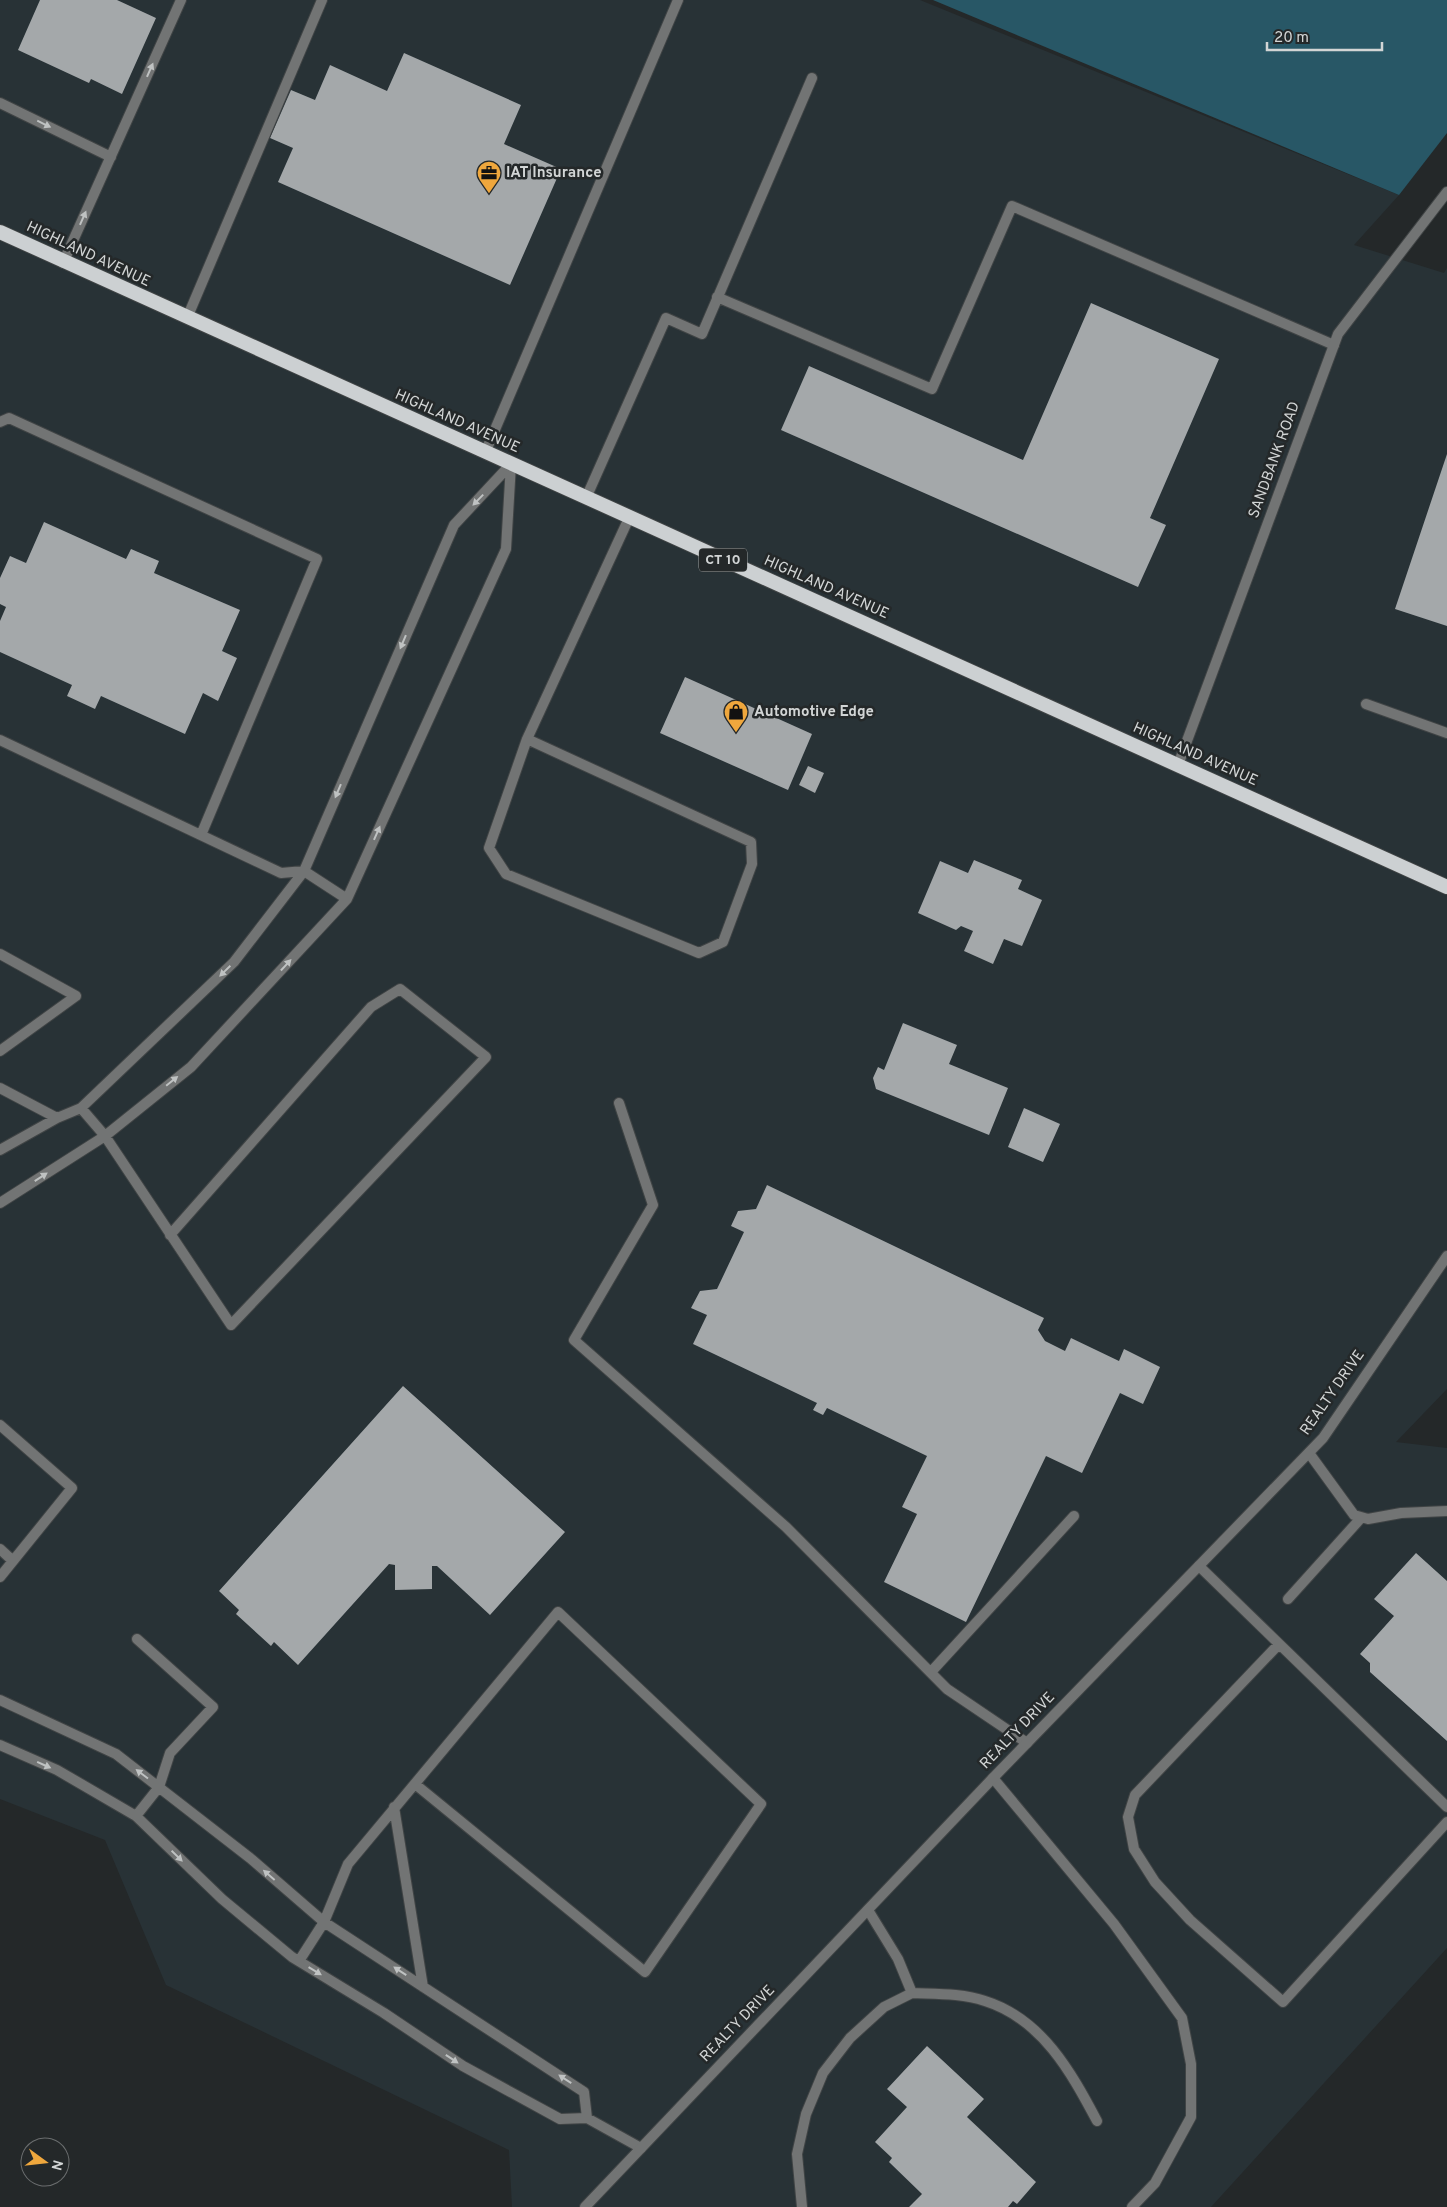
<svg xmlns="http://www.w3.org/2000/svg" width="1447" height="2207" font-family="Overpass,sans-serif">
<style>
.built{fill:#283236}
.forest{fill:#285766}
.building{fill:#a4a8aa}
.lines{fill:none;stroke-linecap:round;stroke-linejoin:round}
.service-casing{stroke:#404445;stroke-width:12}
.minor-casing{stroke:#404445;stroke-width:12}
.trunk-casing{stroke:#404445;stroke-width:16}
.service{stroke:#727474;stroke-width:10}
.minor{stroke:#727474;stroke-width:10}
.trunk{stroke:#ccd0d2;stroke-width:14}
.oneway{fill:#bfc2c2}
.labels{text-anchor:middle;dominant-baseline:central;stroke-width:5;stroke-linejoin:round;paint-order:stroke}
.shield{fill:#242829;stroke:#9ea1a1;stroke-width:1}
.shield-label{font-size:14px;font-weight:bold;fill:#d2d5d5}
.poi-label{font-size:15px;font-weight:bold;fill:#d2d5d5;stroke:#242829;text-anchor:start}
.street-label{font-size:15px;fill:#d2d5d5;stroke:#242829}
</style>
<rect width="100%" height="100%" fill="#242829"/>
<path class="built" d="M 0,0 L 920,0 L 1399,195 L 1354,245 L 1444,273 L 1447,268 L 1447,1389 L 1396,1442 L 1447,1448 L 1447,1948 L 1211,2207 L 512,2207 L 509,2150 L 166,1985 L 105,1840 L 0,1799 Z"/>
<path class="forest" d="M 933,0 L 1447,0 L 1447,133 L 1399,195 Z"/>
<path class="building" d="M 40,0 L 117,0 L 156,18 L 122,94 L 91,79 L 89,83 L 18,50 Z
M 404,53 L 521,105 L 504,144 L 561,169 L 510,285 L 278,182 L 293,148 L 270,138 L 291,90 L 315,100 L 330,65 L 387,91 Z
M 1091,303 L 1219,359 L 1150,518 L 1166,525 L 1138,587 L 781,430 L 809,366 L 1023,460 Z
M 1447,454 L 1447,626 L 1395,609 Z
M 44,522 L 126,559 L 131,549 L 159,561 L 154,573 L 240,610 L 222,651 L 237,658 L 218,701 L 203,693 L 185,734 L 101,696 L 95,709 L 67,696 L 72,685 L 0,652 L 0,621 L 6,607 L 0,604 L 0,578 L 10,556 L 26,563 Z
M 685,677 L 812,734 L 788,790 L 660,733 Z
M 808,766 L 824,773 L 815,793 L 799,785 Z
M 974,860 L 1022,880 L 1018,889 L 1042,900 L 1022,946 L 1004,939 L 993,964 L 964,951 L 973,931 L 961,926 L 956,930 L 918,913 L 940,861 L 968,873 Z
M 903,1023 L 957,1045 L 949,1064 L 1008,1088 L 989,1135 L 876,1089 L 873,1078 L 878,1067 L 884,1070 Z
M 1024,1108 L 1060,1124 L 1043,1162 L 1008,1147 Z
M 767,1185 L 1044,1318 L 1038,1330 L 1045,1341 L 1065,1351 L 1071,1338 L 1119,1361 L 1124,1349 L 1160,1367 L 1143,1404 L 1120,1393 L 1082,1473 L 1046,1456 L 966,1622 L 884,1582 L 917,1514 L 902,1507 L 927,1456 L 827,1408 L 823,1415 L 813,1410 L 817,1403 L 693,1344 L 707,1315 L 691,1308 L 700,1291 L 717,1289 L 744,1232 L 731,1226 L 738,1211 L 756,1209 Z
M 403,1386 L 565,1532 L 490,1615 L 437,1566 L 432,1566 L 432,1589 L 395,1590 L 395,1565 L 389,1564 L 298,1665 L 274,1642 L 271,1646 L 236,1614 L 239,1610 L 219,1591 Z
M 1416,1553 L 1447,1581 L 1447,1741 L 1370,1672 L 1370,1663 L 1360,1654 L 1394,1616 L 1374,1599 Z
M 927,2046 L 984,2099 L 967,2117 L 1036,2182 L 1017,2204 L 1013,2201 L 1008,2207 L 909,2207 L 922,2194 L 889,2162 L 892,2158 L 875,2142 L 907,2107 L 887,2089 Z"/>
<g class="lines">
<defs>
<path id="service" d="M 0,103 L 111,157
M 63,263 L 181,0
M 717,297 L 932,389 L 1012,206 L 1334,345
M 187,318 L 322,0
M 0,422 L 9,418 L 317,559 L 201,835
M 485,453 L 678,0
M 586,498 L 666,318 L 702,334 L 812,78
M 1366,704 L 1447,733
M 527,739 L 489,848 L 506,874 L 699,953 L 723,942 L 752,864 L 751,842 L 527,739 L 629,518
M 0,740 L 281,873 L 304,871 L 347,899
M 0,954 L 76,996 L 0,1051
M 0,1088 L 57,1118
M 619,1103 L 653,1205 L 574,1340 L 786,1527 L 947,1689 L 1027,1743
M 81,1108 L 105,1136 L 231,1325 L 486,1057 L 400,989 L 371,1007 L 170,1235
M 0,1150 L 57,1118 L 81,1108 L 234,962 L 304,871 L 454,525 L 511,464
M 0,1203 L 105,1136 L 191,1067 L 347,899 L 506,549 L 511,464
M 0,1425 L 72,1488 L 0,1577
M 1309,1453 L 1354,1515 L 1368,1519 L 1401,1513 L 1447,1511
M 0,1549 L 13,1561
M 1199,1566 L 1447,1807
M 1288,1599 L 1361,1518
M 1279,1644 L 1135,1795 L 1128,1817 L 1134,1849 L 1155,1882 L 1190,1920 L 1283,2002 L 1447,1822
M 931,1672 L 1074,1516
M 0,1700 L 116,1754 L 250,1858 L 324,1922 L 584,2092 L 587,2118
M 0,1745 L 57,1770 L 136,1816 L 222,1899 L 292,1957 L 384,2013 L 463,2066 L 560,2119 L 587,2118 L 641,2148
M 993,1778 L 1114,1924 L 1182,2018 L 1191,2064 L 1191,2117 L 1155,2183 L 1132,2207
M 394,1807 L 423,1987
M 136,1816 L 159,1787 L 170,1753 L 213,1707 L 137,1639
M 868,1910 L 898,1959 L 912,1993 C 936,1994 962,1993 985,2001 C 1042,2019 1071,2072 1097,2121
M 299,1961 L 324,1922 L 348,1864 L 558,1612 L 761,1804 L 645,1972 L 415,1784
M 802,2207 L 797,2154 L 806,2114 L 823,2073 L 850,2038 L 884,2007 L 912,1993"/>
<path id="minor" d="M 1178,765 L 1338,334 L 1447,192
M 585,2207 L 993,1778 L 1323,1438 L 1447,1256"/>
<path id="trunk" d="M 0,232 L 1447,887"/>
</defs>
<use href="#service" class="service-casing"/>
<use href="#minor" class="minor-casing"/>
<use href="#trunk" class="trunk-casing"/>
<use href="#service" class="service"/>
<use href="#minor" class="minor"/>
<use href="#trunk" class="trunk"/>
</g>
<defs><path id="oneway-solid" d="M-6-.8H1V-3.2L6.5 0L1 3.2V.8H-6Z" transform="scale(1.25)"/></defs>
<g class="oneway">
<use href="#oneway-solid" transform="translate(150 70) rotate(-66)"/>
<use href="#oneway-solid" transform="translate(44 124) rotate(26)"/>
<use href="#oneway-solid" transform="translate(83 218) rotate(-66)"/>
<use href="#oneway-solid" transform="translate(478 500) rotate(134)"/>
<use href="#oneway-solid" transform="translate(403 642) rotate(113)"/>
<use href="#oneway-solid" transform="translate(338 791) rotate(113)"/>
<use href="#oneway-solid" transform="translate(377 833) rotate(-66)"/>
<use href="#oneway-solid" transform="translate(286 965) rotate(-47)"/>
<use href="#oneway-solid" transform="translate(225 971) rotate(136)"/>
<use href="#oneway-solid" transform="translate(172 1081) rotate(-39)"/>
<use href="#oneway-solid" transform="translate(41 1177) rotate(-33)"/>
<use href="#oneway-solid" transform="translate(44 1765) rotate(24)"/>
<use href="#oneway-solid" transform="translate(142 1774) rotate(-143)"/>
<use href="#oneway-solid" transform="translate(177 1856) rotate(44)"/>
<use href="#oneway-solid" transform="translate(269 1875) rotate(-139)"/>
<use href="#oneway-solid" transform="translate(315 1971) rotate(31)"/>
<use href="#oneway-solid" transform="translate(400 1971) rotate(-147)"/>
<use href="#oneway-solid" transform="translate(452 2059) rotate(34)"/>
<use href="#oneway-solid" transform="translate(565 2079) rotate(-147)"/>
</g>
<defs>
<symbol id="office-pin" viewBox="-11 -11 22 30"><path d="M0 17L-7.5 6A9.5 9.5 0 1 1 7.5 6Z" fill="#efa73d" stroke="#242829"/><path d="M-6-3h4V-5.5h4V-3h4V5H-6ZM-1-4.5V-3h2v-1.5ZM-6 0V1H6V0Z" fill="#111"/></symbol>
<symbol id="shop-pin" viewBox="-11 -11 22 30"><path d="M0 17L-7.5 6A9.5 9.5 0 1 1 7.5 6Z" fill="#efa73d" stroke="#242829"/><path d="M-5-2.5h2.3a2.7 3.5 0 0 1 5.4 0H5L5.5 6h-11ZM-1.5-2.5h3a1.5 2.3 0 0 0-3 0Z" fill="#111"/></symbol>
</defs>
<g fill-rule="evenodd">
<use href="#office-pin" x="475" y="159" width="28" height="38"/>
<use href="#shop-pin" x="722" y="698" width="28" height="38"/>
</g>
<g class="labels">
<rect class="shield" x="699" y="548.5" width="48" height="23" rx="4"/>
<g class="shield-label">
<text x="723" y="560">CT 10</text>
</g>
<g class="poi-label">
<text x="506" y="173">IAT Insurance</text>
<text x="754" y="712">Automotive Edge</text>
</g>
<g class="street-label">
<text transform="translate(88 255) rotate(25)">HIGHLAND AVENUE</text>
<text transform="translate(457 422) rotate(24)">HIGHLAND AVENUE</text>
<text transform="translate(1275 460) rotate(-70)">SANDBANK ROAD</text>
<text transform="translate(826 588) rotate(24)">HIGHLAND AVENUE</text>
<text transform="translate(1195 755) rotate(24)">HIGHLAND AVENUE</text>
<text transform="translate(1333 1393) rotate(-55)">REALTY DRIVE</text>
<text transform="translate(1018 1731) rotate(-46)">REALTY DRIVE</text>
<text transform="translate(738 2024) rotate(-46)">REALTY DRIVE</text>
</g>
</g>
<g transform="translate(45 2162) rotate(105)"><circle r="24" fill="#242829" stroke="#6a6d6e"/>
<path d="M0-4L9 19L0 12L-9 19Z" fill="#efa73d"/>
<text y="-8" font-size="14" font-weight="bold" text-anchor="middle" fill="#d2d5d5">N</text>
</g>
<path d="M1267 42v8h115v-8" fill="none" stroke="#d2d5d5" stroke-width="2.5"/>
<text x="1274" y="42" font-size="15" fill="#d2d5d5" stroke="#242829" stroke-width="4" paint-order="stroke">20 m</text>
</svg>
